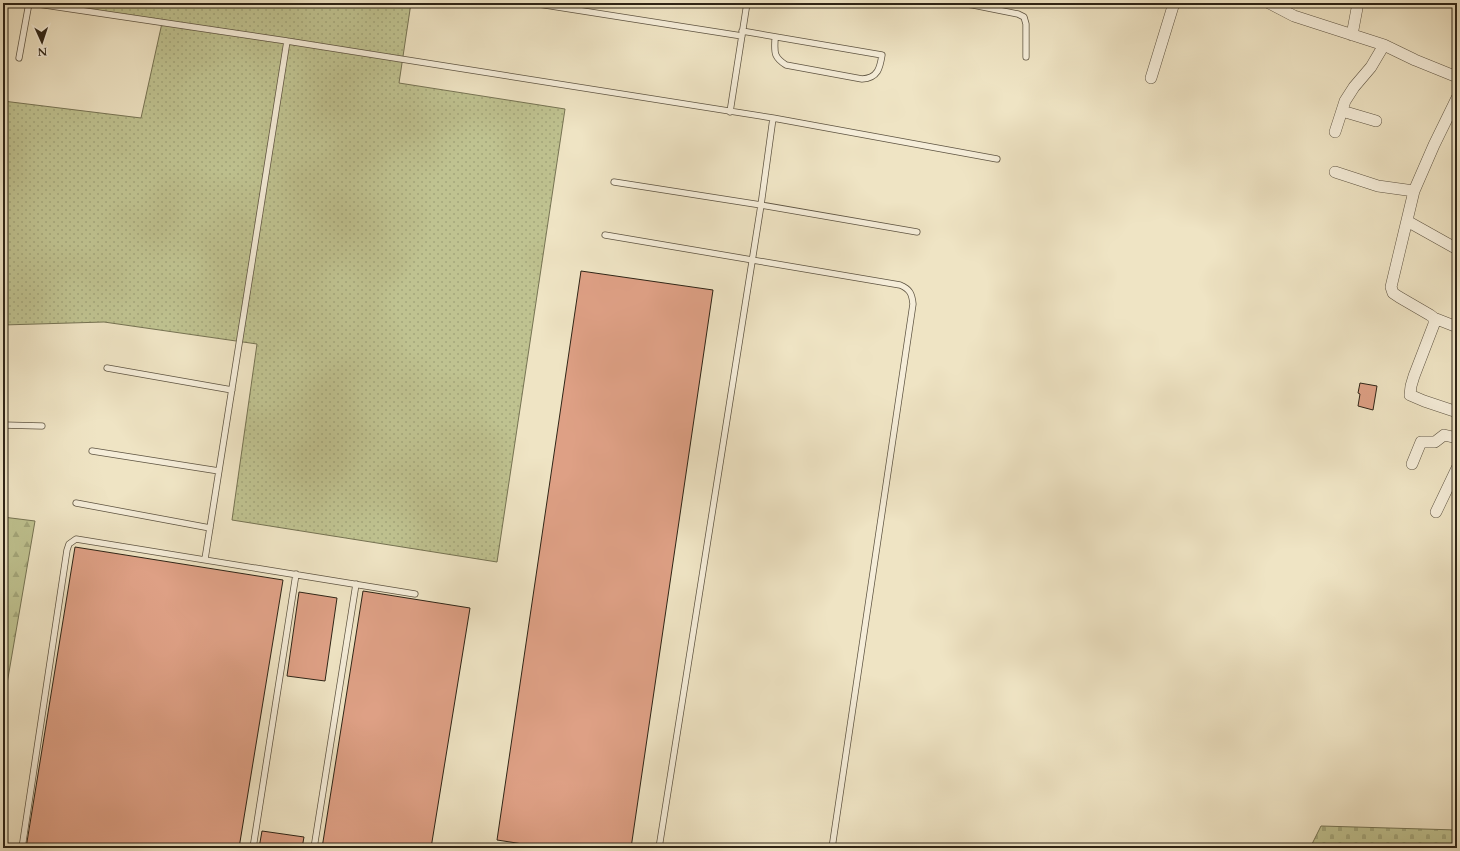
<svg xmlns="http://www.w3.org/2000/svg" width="1460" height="851" font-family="Cardo,serif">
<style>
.grass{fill:url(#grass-dots);stroke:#767353}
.forest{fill:url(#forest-firs);stroke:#767353}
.cemetery{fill:url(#cemetery-stones);stroke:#767353}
.building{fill:#dea085;stroke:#2e2416}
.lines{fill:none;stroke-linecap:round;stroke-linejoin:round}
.lane-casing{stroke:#5e5442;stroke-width:7}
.street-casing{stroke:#5e5442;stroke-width:12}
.lane{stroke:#f5edd9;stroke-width:5.5}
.street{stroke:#f5edd9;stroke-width:11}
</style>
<defs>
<pattern id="grass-dots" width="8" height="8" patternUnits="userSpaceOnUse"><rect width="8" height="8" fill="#bfc290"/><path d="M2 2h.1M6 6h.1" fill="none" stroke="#a4a77b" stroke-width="1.8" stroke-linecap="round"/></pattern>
<pattern id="forest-firs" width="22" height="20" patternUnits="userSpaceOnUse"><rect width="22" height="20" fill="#bfc290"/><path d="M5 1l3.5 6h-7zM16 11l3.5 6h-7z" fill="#a4a77b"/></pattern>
<pattern id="cemetery-stones" width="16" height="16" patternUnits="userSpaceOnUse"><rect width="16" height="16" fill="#bfc290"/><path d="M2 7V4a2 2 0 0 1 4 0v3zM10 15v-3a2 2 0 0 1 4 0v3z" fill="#a4a77b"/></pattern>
</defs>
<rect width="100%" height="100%" fill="#efe4c4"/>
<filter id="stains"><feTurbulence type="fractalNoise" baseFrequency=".005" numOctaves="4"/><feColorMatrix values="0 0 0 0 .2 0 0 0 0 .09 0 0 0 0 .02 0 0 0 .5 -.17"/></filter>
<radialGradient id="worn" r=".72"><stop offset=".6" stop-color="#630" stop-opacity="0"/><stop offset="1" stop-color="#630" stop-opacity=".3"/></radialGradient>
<path class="grass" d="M 32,3 L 411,3 L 399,83 L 565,109 L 497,562 L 232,520 L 257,344 L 104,322 L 3,325 L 3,101 L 141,118 L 162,23 Z"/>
<path class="forest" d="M 3,517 L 35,521 L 3,707 Z"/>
<path class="cemetery" d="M 1321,826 L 1457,830 L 1457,848 L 1312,848 L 1312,844 Z"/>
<path class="building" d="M 581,271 L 713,290 L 631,848 L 549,848 L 497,840 Z
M 1360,383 L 1377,386 L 1373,410 L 1358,406 L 1360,394 L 1358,393 Z
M 75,547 L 283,580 L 239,848 L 26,848 Z
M 363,591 L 470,608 L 431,848 L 322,848 Z
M 299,592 L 337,598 L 325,681 L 287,676 Z
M 262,831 L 304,837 L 302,848 L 259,848 Z"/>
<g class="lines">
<defs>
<path id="lane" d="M 31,3 L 287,41 L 773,118 L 997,159
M 532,3 L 742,36
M 957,3 L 973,5 L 974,3
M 973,5 L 1018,14 L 1024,17 L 1026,24 L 1026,57
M 742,31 L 882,55 C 880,68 878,78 862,79 L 786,65 C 772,56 775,51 775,37
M 19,58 L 29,3
M 730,112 L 747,3
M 614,182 L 761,205 L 917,232
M 605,235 L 900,285 C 910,289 912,294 913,304 L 832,848
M 107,368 L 232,390
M 3,425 L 42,426
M 92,451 L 219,471
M 76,503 L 210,528
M 205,559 L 287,41
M 22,848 L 67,550 L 69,544 L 76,539 L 415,594
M 253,848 L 296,574
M 314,848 L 356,584
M 659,848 L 761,205 L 773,118"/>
<path id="street" d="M 1269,3 L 1294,16 L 1384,45 L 1415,60 L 1457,77
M 1352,35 L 1358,3
M 1151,78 L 1174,3
M 1457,98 L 1434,145 L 1414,191 L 1391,287 L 1393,293 L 1399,297 L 1430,315 L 1434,318 L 1434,324 L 1414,376 L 1411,386 L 1410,395 L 1424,401 L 1457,412
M 1342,111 L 1376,121
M 1335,132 L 1345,101 L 1354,87 L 1371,67 L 1384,45
M 1335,172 L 1378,186 L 1414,191
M 1407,221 L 1457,249
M 1434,318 L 1457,327
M 1412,464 L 1421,442 L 1435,442 L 1444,435 L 1457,438
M 1436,512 L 1457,468"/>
</defs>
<use href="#lane" class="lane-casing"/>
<use href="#street" class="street-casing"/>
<use href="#lane" class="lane"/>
<use href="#street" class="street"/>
</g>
<rect width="1460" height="851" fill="none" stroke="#efe4c4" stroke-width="16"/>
<rect x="4" y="4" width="1452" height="843" fill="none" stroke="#2e2416" stroke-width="2"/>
<rect x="8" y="8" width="1444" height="835" fill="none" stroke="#2e2416"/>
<g transform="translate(42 42) rotate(177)" stroke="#f5edd9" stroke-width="3" paint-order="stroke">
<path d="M0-3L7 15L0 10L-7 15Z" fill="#2e2416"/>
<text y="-6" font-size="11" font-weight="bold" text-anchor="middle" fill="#2e2416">N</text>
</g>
<rect width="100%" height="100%" filter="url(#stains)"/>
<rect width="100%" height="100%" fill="url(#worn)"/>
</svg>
